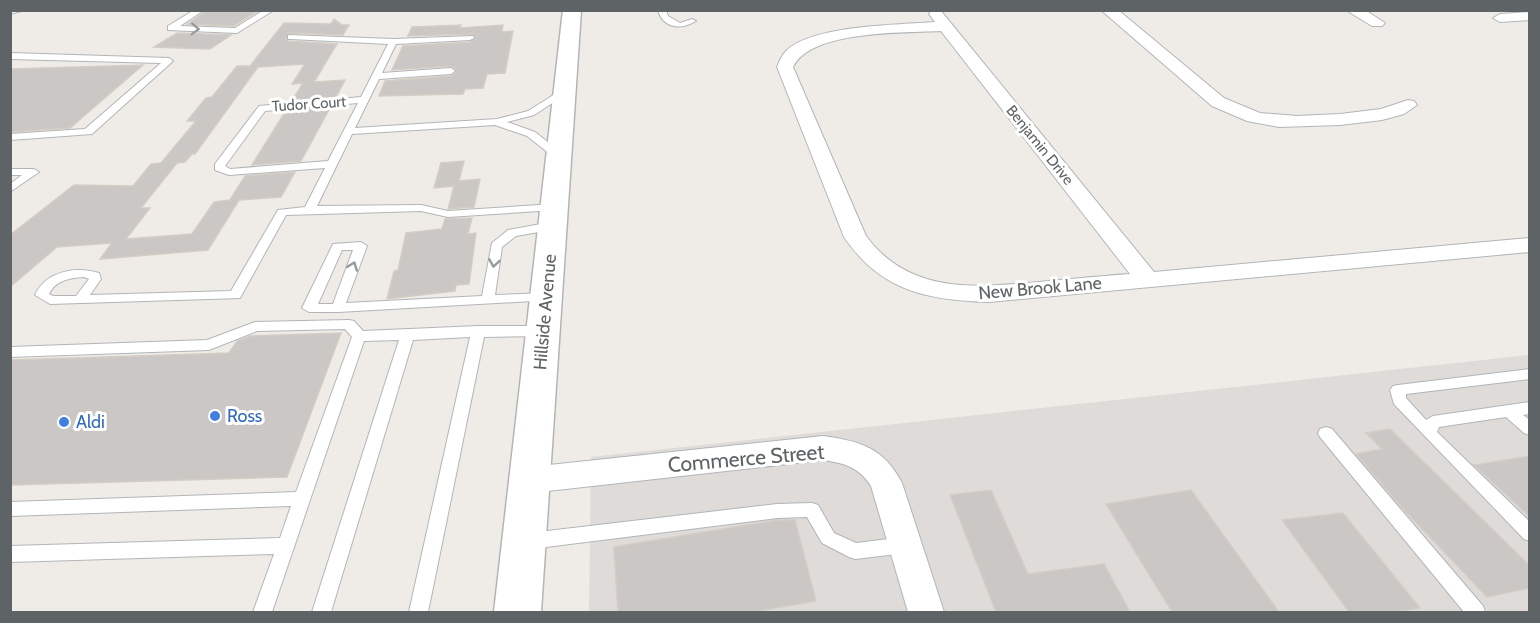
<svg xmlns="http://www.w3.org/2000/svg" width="1540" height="623" font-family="Cabin,sans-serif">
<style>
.industrial{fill:#dedbd9}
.building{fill:#cbc7c4;stroke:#d4cdc6;stroke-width:1.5}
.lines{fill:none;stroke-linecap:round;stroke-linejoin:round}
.service-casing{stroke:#b2b5b8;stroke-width:2}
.minor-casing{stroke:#b2b5b8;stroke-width:2}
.tertiary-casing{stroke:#b2b5b8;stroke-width:3}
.service{fill:#fff;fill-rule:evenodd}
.minor{fill:#fff;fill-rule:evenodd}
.tertiary{fill:#fff;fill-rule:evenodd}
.oneway{stroke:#969a9c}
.shop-dot{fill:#3f7fe0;stroke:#fff;stroke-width:2}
.labels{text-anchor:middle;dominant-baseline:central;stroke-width:6;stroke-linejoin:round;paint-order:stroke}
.far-street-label{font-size:15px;fill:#5e6366;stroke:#fff}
.street-label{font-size:18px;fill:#5e6366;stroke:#fff}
.shop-label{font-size:18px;fill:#366cbe;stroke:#fff;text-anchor:start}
.near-street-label{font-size:21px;fill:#5e6366;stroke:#fff}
</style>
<rect width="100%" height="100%" fill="#efece7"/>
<path class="industrial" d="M 1529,355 L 1529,612 L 589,612 L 591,457 Z"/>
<path class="building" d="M 205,12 L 256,12 L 234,26 L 187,24 Z
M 334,19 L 342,25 L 349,25 L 343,35 L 288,33 L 286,39 L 288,41 L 337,44 L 314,82 L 345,80 L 336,97 L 292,101 L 303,83 L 292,84 L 305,64 L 258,67 L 195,154 L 192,154 L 185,162 L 177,163 L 141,208 L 150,208 L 126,239 L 192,234 L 214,202 L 230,200 L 245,176 L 295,172 L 281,197 L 239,200 L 208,250 L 100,259 L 112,243 L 57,247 L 10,287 L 10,235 L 74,185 L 133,186 L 151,164 L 161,163 L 196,121 L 187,121 L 206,98 L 212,97 L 237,66 L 250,66 L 284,23 L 331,24 Z
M 461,25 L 460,28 L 503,25 L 502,32 L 513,31 L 505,73 L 487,74 L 483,88 L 465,89 L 463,94 L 379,96 L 385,81 L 451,76 L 456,73 L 456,69 L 451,66 L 392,70 L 403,46 L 470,42 L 476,39 L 473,34 L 408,36 L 412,27 Z
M 177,33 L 231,35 L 210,49 L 154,47 Z
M 143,65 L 70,128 L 10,132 L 10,69 Z
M 330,108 L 301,161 L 252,165 L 285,112 Z
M 464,161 L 459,181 L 480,179 L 474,207 L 448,209 L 454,186 L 434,188 L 441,163 Z
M 472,218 L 468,234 L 476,233 L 469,284 L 456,285 L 455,291 L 387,299 L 394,271 L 398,270 L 406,233 L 442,229 L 445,219 Z
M 341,333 L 287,477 L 10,485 L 10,360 L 229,353 L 237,341 L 250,336 Z
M 1390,429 L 1530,566 L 1530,588 L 1487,597 L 1404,510 L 1356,454 L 1382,449 L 1366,433 Z
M 1530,456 L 1530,517 L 1474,465 Z
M 991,490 L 1028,574 L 1104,564 L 1130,612 L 996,612 L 950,495 Z
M 1191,490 L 1279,612 L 1172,612 L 1106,504 Z
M 1343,513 L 1420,608 L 1391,612 L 1349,612 L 1282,520 Z
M 778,520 L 795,520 L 816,601 L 753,612 L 618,612 L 614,547 Z"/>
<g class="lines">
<defs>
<path id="service" d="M 10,10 L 25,10 L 10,14 Z
M 194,10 L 204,10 L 180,26 L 235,28 L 264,10 L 274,10 L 237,33 L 168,30 L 168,26 Z
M 658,10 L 666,10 L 668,16 L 680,23 L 692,19 L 696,21 C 682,30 663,29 658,10 Z
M 288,35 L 393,39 L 473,36 L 474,38 L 470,40 L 396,44 L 382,73 L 451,68 L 455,71 L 451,74 L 379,79 L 355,128 L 497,119 L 528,111 L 563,89 L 571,91 L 534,115 L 507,122 L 535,132 L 563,154 L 563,158 L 555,158 L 527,136 L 495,125 L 352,134 L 317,206 L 421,205 L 448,211 L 554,204 L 560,207 L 554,210 L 448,217 L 421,211 L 286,215 L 240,298 L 50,304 L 35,295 C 46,271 76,266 99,273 L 101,279 L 90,295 L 231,291 L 278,210 L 305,207 L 325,168 L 229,175 L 215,170 L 215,164 L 259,106 L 361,97 L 388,44 L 291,39 L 288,39 ZM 358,103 L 328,161 L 230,169 L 225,166 L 265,111 ZM 84,277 L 89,279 L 76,296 L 53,296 L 49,294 C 56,280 70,278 84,277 Z
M 10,53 L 169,58 L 173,61 L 92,134 L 10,140 L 10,134 L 85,129 L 161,63 L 10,59 Z
M 10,169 L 34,169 L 39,172 L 10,192 L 10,184 L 22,175 L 10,175 Z
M 552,222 L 556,223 L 558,226 L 556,229 L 516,236 L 502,247 L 495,295 L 545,293 L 552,297 L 550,300 L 338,312 L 309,312 L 302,308 L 333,244 L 361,242 L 367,246 L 346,303 L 482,296 L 492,243 L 508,230 ZM 342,250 L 353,250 L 333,304 L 318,304 Z
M 349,320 L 354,321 L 363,331 L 478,326 L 542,326 L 549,331 L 542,336 L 484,337 L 428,612 L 409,612 L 470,337 L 413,340 L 331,612 L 312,612 L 399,340 L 364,341 L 272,612 L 253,612 L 274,554 L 10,562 L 10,546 L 280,538 L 291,506 L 10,516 L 10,502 L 296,492 L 352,337 L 345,329 L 257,331 L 209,350 L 10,357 L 10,347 L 207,340 L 255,322 Z
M 1530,369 L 1530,379 L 1406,394 L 1406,398 L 1426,420 L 1433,416 L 1530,402 L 1530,414 L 1523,415 L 1530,420 L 1530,435 L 1524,433 L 1506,417 L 1439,427 L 1437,432 L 1530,522 L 1530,541 L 1524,539 L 1394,404 L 1390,390 L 1393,386 L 1398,385 Z
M 1326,427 L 1332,429 L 1483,606 L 1485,612 L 1464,612 L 1320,437 L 1318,433 L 1320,429 Z
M 812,503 L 818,505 L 834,533 L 856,543 L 905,537 L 911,540 L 914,545 L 911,550 L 905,553 L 855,559 L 849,557 L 822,543 L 807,517 L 777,518 L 530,549 L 524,546 L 521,541 L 524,536 L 530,533 L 777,504 Z"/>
<path id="minor" d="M 1101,10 L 1118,10 L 1224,98 L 1260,113 L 1297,116 L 1340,114 L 1381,109 L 1408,100 L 1414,101 L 1417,105 L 1404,114 L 1382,120 L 1340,125 L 1279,127 L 1247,121 L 1212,106 Z
M 1346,10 L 1365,10 L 1385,23 L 1382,26 L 1372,26 Z
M 931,11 L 941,11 L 1154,272 L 1530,238 L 1530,252 L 989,302 C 926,300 881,291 844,237 L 777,67 C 779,62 782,55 786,51 C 812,25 898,25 935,22 L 929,14 ZM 941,31 L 1130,274 C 1100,276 1069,279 1039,282 C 974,288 909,294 866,236 L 793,67 C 811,30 904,33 941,31 Z
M 1530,12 L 1530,20 L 1500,22 L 1493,18 L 1500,14 Z
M 823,436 C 860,441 884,448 902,483 L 944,612 L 908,612 L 871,486 C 859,467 844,463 823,460 L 530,493 L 519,489 L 514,480 L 519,471 L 530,467 Z"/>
<path id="tertiary" d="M 563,10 L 581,10 L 541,612 L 494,612 Z"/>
</defs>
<use href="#service" class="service-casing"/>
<use href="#minor" class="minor-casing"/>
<use href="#tertiary" class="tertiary-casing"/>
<use href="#service" class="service"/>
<use href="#minor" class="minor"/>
<use href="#tertiary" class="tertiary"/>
</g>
<defs><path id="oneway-chevron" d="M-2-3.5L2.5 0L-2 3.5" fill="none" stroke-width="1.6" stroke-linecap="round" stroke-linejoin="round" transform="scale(1.5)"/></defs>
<g class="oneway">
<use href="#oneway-chevron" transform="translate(195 29) rotate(2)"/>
<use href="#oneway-chevron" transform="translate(494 263) rotate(99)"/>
<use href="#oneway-chevron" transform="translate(353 266) rotate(-70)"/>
</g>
<g class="shop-dot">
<circle cx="215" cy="416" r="6"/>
<circle cx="64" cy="422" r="6"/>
</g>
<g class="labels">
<g class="far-street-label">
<text transform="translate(309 104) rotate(-4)">Tudor Court</text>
<text transform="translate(1040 145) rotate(51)">Benjamin Drive</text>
</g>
<g class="street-label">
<text transform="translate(1040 288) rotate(-5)">New Brook Lane</text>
<text transform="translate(545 312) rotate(-85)">Hillside Avenue</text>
</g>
<g class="shop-label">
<text x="227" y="416">Ross</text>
<text x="76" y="422">Aldi</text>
</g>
<g class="near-street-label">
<text transform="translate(746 458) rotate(-5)">Commerce Street</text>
</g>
</g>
<rect width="1540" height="623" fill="none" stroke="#5e6366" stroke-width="24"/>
</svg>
